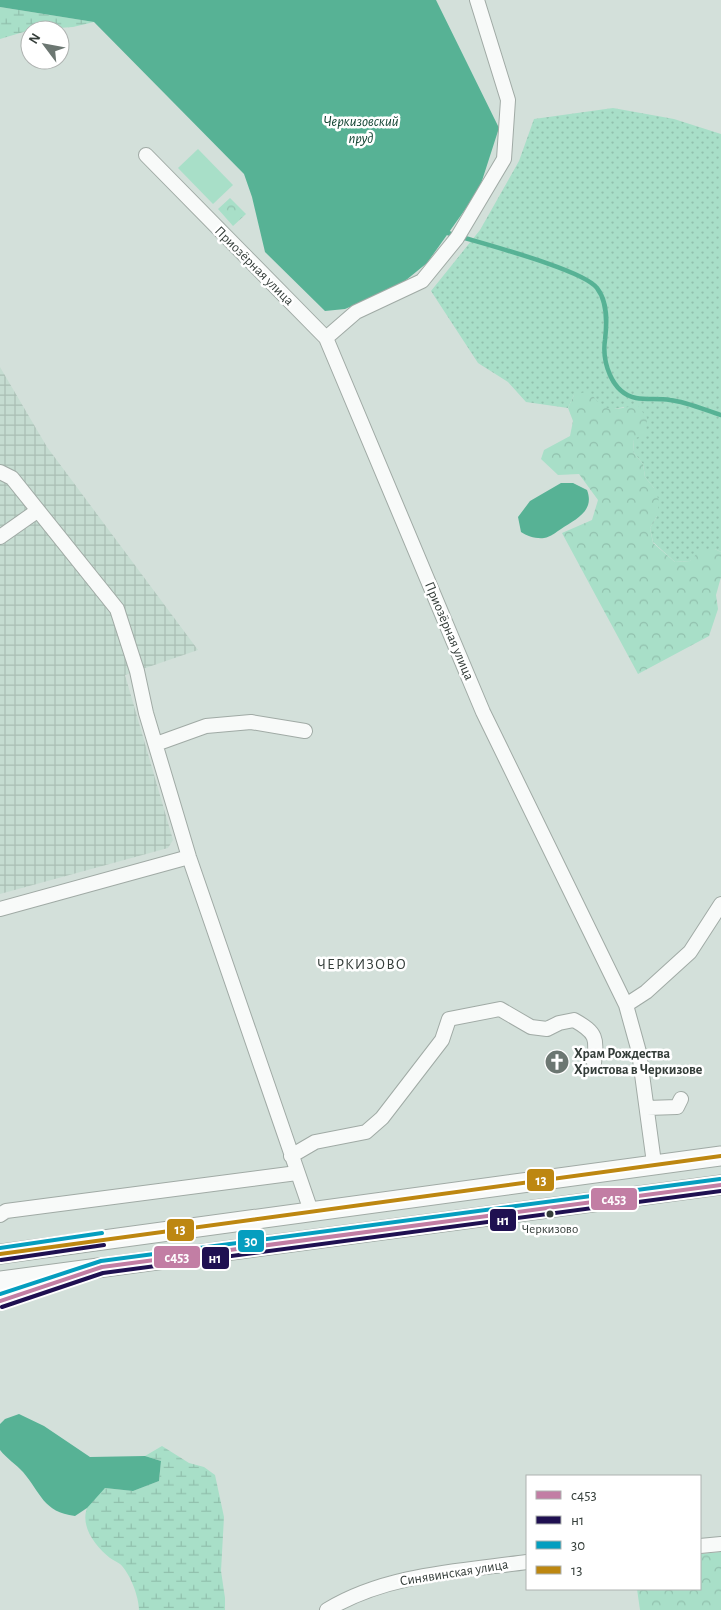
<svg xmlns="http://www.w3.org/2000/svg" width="721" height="1610" font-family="'Alegreya Sans',sans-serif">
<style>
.industrial{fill:url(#industrial-grid)}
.grass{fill:url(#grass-dots)}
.forest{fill:url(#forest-crowns)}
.wetland{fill:url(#wetland-marsh)}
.garden{fill:#a8dfc8}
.water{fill:#57b295}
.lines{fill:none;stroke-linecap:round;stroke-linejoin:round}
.stream{stroke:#57b295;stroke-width:4.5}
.minor-casing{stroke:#a0aaa5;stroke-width:16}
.major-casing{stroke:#a0aaa5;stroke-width:19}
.highway-casing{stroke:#a0aaa5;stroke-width:21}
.minor{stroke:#f8faf9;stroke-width:14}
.major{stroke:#f8faf9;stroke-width:16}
.highway{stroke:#f8faf9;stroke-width:19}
.bus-1-casing{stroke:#fff;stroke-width:8}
.bus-2-casing{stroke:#fff;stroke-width:8}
.bus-3-casing{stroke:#fff;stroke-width:8}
.bus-4-casing{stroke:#fff;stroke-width:8}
.bus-1{stroke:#c27ea4;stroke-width:4}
.bus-2{stroke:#1f1051;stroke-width:4}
.bus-3{stroke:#059ebf;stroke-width:4}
.bus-4{stroke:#bd8711;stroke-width:4}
.bus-dot{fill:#353e3a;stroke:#fff;stroke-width:2}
.labels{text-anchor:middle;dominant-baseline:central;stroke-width:5;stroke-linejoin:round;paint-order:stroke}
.bus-label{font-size:13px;fill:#353e3a;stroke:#fff}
.street-label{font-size:14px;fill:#353e3a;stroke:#fff}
.poi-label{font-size:14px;font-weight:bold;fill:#353e3a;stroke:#fff;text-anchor:start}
.water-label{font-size:15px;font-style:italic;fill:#134433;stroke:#fff}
.neighbourhood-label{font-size:15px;letter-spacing:1px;fill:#353e3a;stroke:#fff}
.line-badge{stroke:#fff;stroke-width:2}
.badge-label{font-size:14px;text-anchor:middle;font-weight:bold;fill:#fff}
</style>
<defs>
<pattern id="industrial-grid" width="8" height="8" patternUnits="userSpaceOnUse" patternTransform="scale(1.25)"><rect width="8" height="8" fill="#c5dcd1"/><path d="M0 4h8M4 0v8" fill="none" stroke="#aabeb4"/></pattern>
<pattern id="grass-dots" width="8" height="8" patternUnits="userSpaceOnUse" patternTransform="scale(1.25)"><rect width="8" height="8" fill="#a8dfc8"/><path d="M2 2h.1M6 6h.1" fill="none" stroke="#91c0ad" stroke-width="1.8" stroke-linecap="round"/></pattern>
<pattern id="forest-crowns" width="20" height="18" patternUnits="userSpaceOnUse" patternTransform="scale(1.25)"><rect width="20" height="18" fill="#a8dfc8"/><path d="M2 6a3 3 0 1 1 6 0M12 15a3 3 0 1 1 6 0" fill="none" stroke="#91c0ad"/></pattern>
<pattern id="wetland-marsh" width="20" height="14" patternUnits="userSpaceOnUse" patternTransform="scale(1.25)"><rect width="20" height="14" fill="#a8dfc8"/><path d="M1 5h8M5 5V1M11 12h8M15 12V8" fill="none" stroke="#91c0ad"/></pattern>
</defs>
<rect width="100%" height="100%" fill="#d3e0da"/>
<path class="industrial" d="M 0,367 L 47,447 L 198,650 L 125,675 L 173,840 L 168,848 L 0,894 Z"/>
<path class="grass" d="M 613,108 L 674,119 L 721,134 L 721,552 L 715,549 L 690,561 L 675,562 L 653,542 L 650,528 L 657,516 L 654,488 L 645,477 L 643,464 L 633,452 L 634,439 L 624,407 L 609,410 L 574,395 L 568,408 L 526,402 L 508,382 L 478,363 L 431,291 L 480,230 L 519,161 L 534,119 Z"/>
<path class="forest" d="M 230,198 L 246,214 L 233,226 L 218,209 Z
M 589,391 C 607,416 612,408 638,406 L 647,418 L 646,433 L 634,439 L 633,452 L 643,464 L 645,477 L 654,488 L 659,501 L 657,516 L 650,528 L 653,543 L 675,562 L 690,561 L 700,550 L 715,549 L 721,552 L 721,577 L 716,595 L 718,609 L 709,636 L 638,674 L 562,533 L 592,520 L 598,500 L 579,474 L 558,475 L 541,459 L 544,450 L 570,436 L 573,421 L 568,408 L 574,395 Z
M 721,1552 L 721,1610 L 640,1610 L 637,1589 L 700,1589 L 700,1554 Z"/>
<path class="wetland" d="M 0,7 L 94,22 L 73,27 L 30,30 L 0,39 Z
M 162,1446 L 189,1463 L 204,1467 L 215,1475 L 224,1517 L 221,1571 L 225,1598 L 225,1610 L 139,1610 C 139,1597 130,1573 120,1564 C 117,1562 113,1560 110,1558 C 96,1547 80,1527 87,1508 C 90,1500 99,1493 105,1488 L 133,1491 L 159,1481 L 161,1461 L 145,1456 Z"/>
<path class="garden" d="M 198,149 L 233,185 L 213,204 L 178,168 Z"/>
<path class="water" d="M 0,0 L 436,0 L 499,128 L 479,190 L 427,263 L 400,285 L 345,309 L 325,311 L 265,252 L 252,197 L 244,174 L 94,22 L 0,7 Z
M 561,483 L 573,483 L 587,490 C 595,511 576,519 561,529 C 556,532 551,537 544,538 C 536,539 527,536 521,532 L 518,517 L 530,501 Z
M 19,1414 L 44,1426 L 90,1457 L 145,1456 L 161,1461 L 159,1481 L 133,1491 L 105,1488 L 87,1508 L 75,1516 C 43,1512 41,1493 23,1472 C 16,1464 7,1459 0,1450 L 0,1424 L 5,1419 Z"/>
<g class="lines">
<path class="stream" d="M 448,233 C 476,242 583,269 597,288 C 608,302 607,323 605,340 C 602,361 611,393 636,398 C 647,400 659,398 670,400 C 687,402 705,410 721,415"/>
<defs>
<path id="minor" d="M 146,155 L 326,338 L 483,712 L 626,1005 L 639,1052 L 654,1163
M 326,338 L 356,312 L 422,281 L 457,238 L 504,159 L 508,100 L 477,0
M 0,472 L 12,478 L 117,609 L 137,671 L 146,713 L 189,857 L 311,1211
M 0,537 L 37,511
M 156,744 L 206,726 L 251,722 L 305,731
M 0,909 L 189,857
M 626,1005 L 646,992 L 690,952 L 721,904
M 647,1108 L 677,1107 L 681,1099
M 291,1156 L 315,1142 L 366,1132 L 382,1118 L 442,1040 L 449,1019 L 500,1009 L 531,1027 L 547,1029 L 559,1023 L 574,1020 C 597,1033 597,1038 594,1063
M 0,1215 L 6,1211 L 297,1173
M 700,1546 L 721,1544
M 327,1610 C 386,1574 460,1571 527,1562"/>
<path id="major" d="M 0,1301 L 71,1277"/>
<path id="highway" d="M 0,1254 L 721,1156
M 0,1281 L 721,1185"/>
</defs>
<use href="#minor" class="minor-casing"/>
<use href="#major" class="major-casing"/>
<use href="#highway" class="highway-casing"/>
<use href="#minor" class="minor"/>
<use href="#major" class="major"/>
<use href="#highway" class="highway"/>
<defs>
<path id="bus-1" d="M 0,1301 L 102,1267 L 721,1185"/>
<path id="bus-2" d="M 1,1260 L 104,1245
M 2,1307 L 103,1273 L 721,1191"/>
<path id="bus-3" d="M 0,1248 L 102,1233
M 0,1294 L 101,1261 L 720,1179"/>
<path id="bus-4" d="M 0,1254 L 721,1156"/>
</defs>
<use href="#bus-1" class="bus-1-casing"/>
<use href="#bus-2" class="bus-2-casing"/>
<use href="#bus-3" class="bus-3-casing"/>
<use href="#bus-4" class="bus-4-casing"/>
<use href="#bus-1" class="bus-1"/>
<use href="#bus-2" class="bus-2"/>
<use href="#bus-3" class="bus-3"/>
<use href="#bus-4" class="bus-4"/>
</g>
<defs>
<symbol id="church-disc" viewBox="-11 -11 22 22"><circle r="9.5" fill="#6c7772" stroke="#fff"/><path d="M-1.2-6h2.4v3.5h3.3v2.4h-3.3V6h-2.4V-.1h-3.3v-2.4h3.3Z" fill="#fff"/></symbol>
</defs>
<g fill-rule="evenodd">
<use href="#church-disc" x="543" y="1048" width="28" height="28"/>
</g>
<circle class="bus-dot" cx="550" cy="1214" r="4.5"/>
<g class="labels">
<g class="bus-label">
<text x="550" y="1229">Черкизово</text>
</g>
<g class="street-label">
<text transform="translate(254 266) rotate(45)">Приозёрная улица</text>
<text transform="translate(449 631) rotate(67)">Приозёрная улица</text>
<text transform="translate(454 1573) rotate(-9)">Синявинская улица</text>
</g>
<g class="poi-label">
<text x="574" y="1054">Храм Рождества<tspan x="574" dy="16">Христова в Черкизове</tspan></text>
</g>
<g class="water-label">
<text x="361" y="121">Черкизовский<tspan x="361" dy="17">пруд</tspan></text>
</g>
<g class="neighbourhood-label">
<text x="362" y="964">ЧЕРКИЗОВО</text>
</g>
</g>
<g class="line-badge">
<rect x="526" y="1168" width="29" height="24" rx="5" fill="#bd8711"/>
<rect x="590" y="1187" width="48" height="24" rx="5" fill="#c27ea4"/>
<rect x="489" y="1208" width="28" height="24" rx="5" fill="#1f1051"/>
<rect x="166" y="1218" width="29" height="24" rx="5" fill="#bd8711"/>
<rect x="237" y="1229" width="28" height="24" rx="5" fill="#059ebf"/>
<rect x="153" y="1245" width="48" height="24" rx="5" fill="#c27ea4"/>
<rect x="201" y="1246" width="29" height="24" rx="5" fill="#1f1051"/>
</g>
<g class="badge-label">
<text x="541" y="1185">13</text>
<text x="614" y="1204">с453</text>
<text x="503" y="1225">н1</text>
<text x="180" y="1234">13</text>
<text x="251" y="1246">30</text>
<text x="177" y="1262">с453</text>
<text x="215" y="1263">н1</text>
</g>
<rect x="526" y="1475" width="175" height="115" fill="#ffffff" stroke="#aeb2b0"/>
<rect x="536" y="1491" width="25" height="8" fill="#c27ea4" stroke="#aeb2b0"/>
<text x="571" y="1500" font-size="15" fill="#353e3a">с453</text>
<rect x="536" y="1516" width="25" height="8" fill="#1f1051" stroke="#aeb2b0"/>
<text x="571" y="1525" font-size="15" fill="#353e3a">н1</text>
<rect x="536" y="1541" width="25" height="8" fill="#059ebf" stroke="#aeb2b0"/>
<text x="571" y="1550" font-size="15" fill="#353e3a">30</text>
<rect x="536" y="1566" width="25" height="8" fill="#bd8711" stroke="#aeb2b0"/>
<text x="571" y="1575" font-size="15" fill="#353e3a">13</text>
<g transform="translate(45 45) rotate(302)"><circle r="24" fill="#ffffff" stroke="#aeb2b0"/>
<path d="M0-4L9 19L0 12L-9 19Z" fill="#6c7772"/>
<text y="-8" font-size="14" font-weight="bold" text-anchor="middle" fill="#353e3a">N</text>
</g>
</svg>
